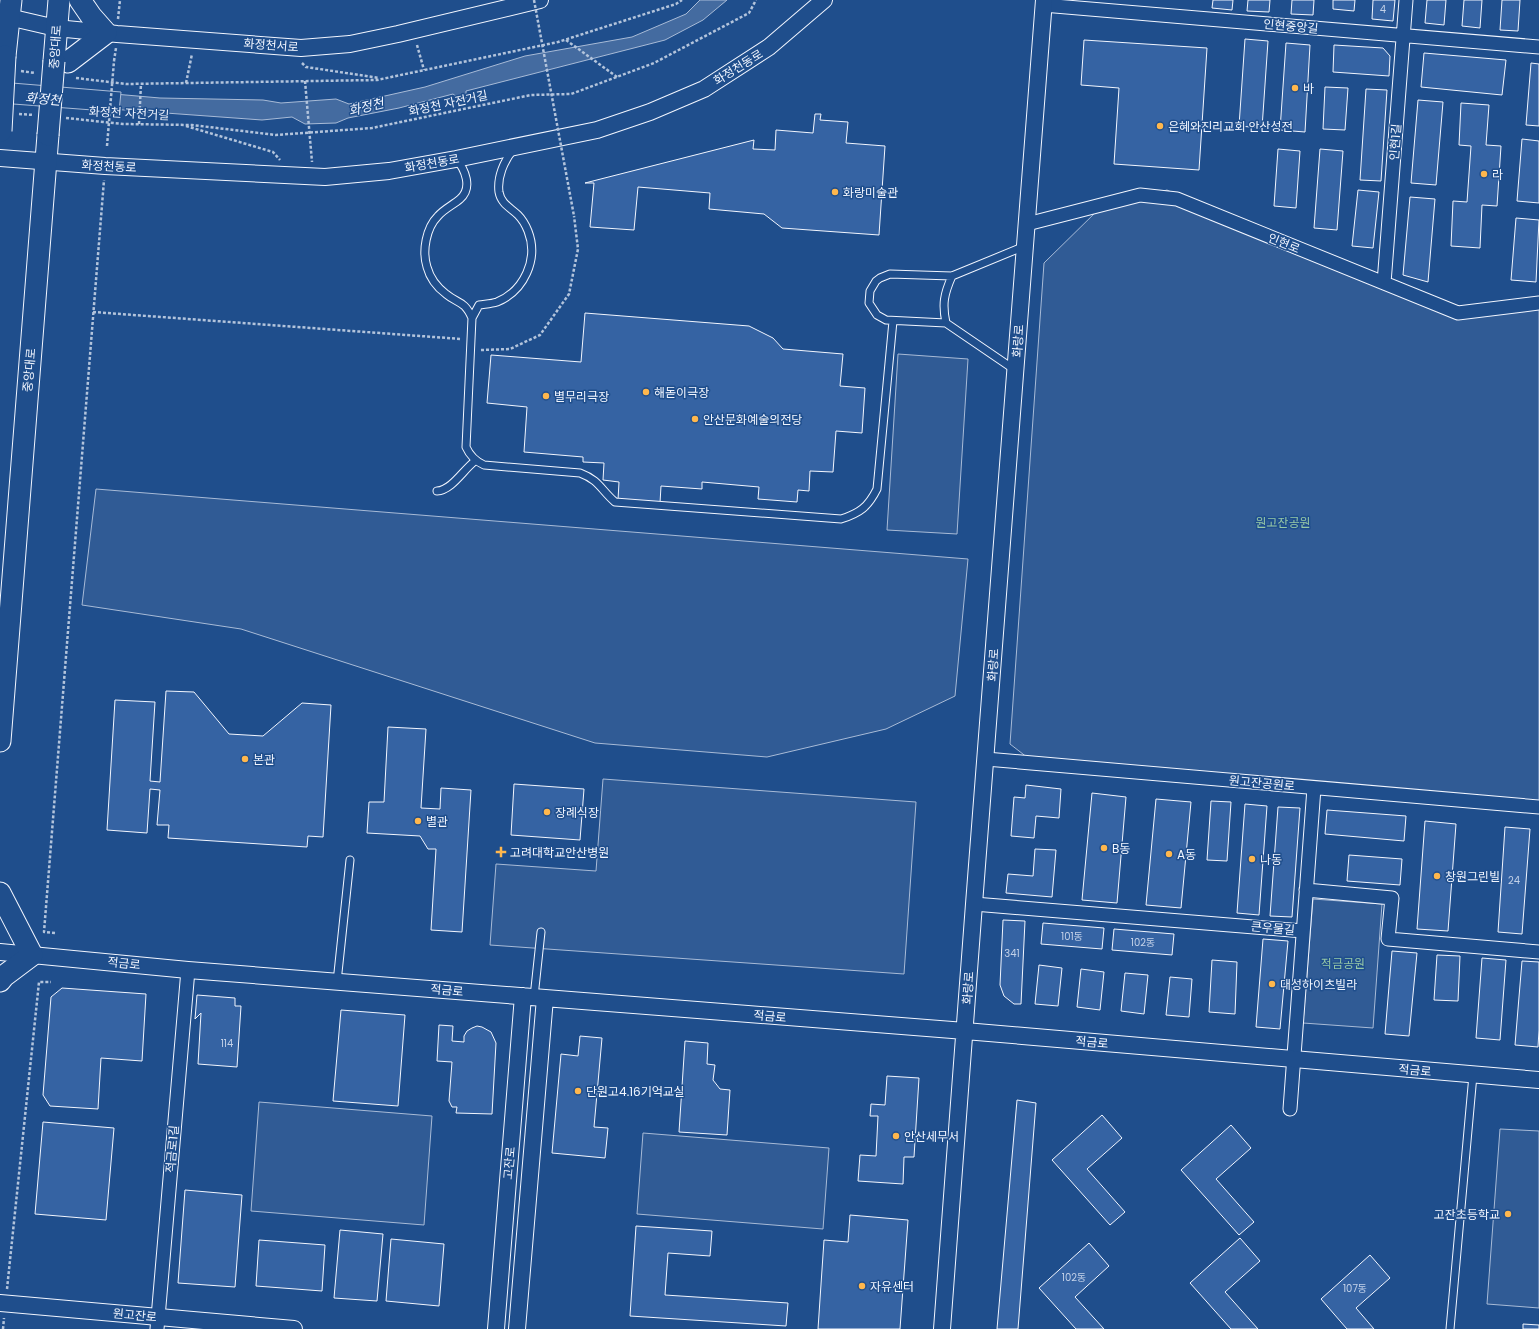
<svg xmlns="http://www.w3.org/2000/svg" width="1539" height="1329" font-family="Poppins,'Noto Sans KR',sans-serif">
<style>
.built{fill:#305b95;stroke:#a8bbd7}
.water{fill:#446ba0;stroke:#a8bbd7}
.pier{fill:#1f4e8c;stroke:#a8bbd7}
.building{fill:#3563a3;stroke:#f2f6ff}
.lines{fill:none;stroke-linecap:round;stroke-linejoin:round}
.service-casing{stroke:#f2f6ff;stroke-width:9}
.minor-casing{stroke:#f2f6ff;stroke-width:15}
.tertiary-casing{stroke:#f2f6ff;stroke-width:18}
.primary-casing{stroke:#f2f6ff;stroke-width:23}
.path{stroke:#b3c4dc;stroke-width:2.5;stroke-dasharray:3 2;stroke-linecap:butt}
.service{stroke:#1f4e8c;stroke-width:7}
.minor{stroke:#1f4e8c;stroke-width:13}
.tertiary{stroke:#1f4e8c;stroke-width:16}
.primary{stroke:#1f4e8c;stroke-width:21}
.primary-bridge-casing{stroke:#f2f6ff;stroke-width:23;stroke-linecap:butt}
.path-bridge{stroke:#b3c4dc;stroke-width:2.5;stroke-dasharray:3 2;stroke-linecap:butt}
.primary-bridge{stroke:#1f4e8c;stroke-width:21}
.poi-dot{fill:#ffb74d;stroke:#1f4e8c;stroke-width:1.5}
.labels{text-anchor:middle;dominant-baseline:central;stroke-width:3;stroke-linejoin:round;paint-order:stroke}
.number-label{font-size:10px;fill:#c3d1e8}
.street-label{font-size:12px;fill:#f2f6ff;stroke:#1f4e8c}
.poi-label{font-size:12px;fill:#f2f6ff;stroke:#1f4e8c;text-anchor:start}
.park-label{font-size:12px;fill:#97c8a6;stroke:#1f4e8c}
.water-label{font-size:13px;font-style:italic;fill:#f2f6ff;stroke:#1f4e8c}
</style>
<rect width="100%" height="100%" fill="#1f4e8c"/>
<path class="built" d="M 1167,190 L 1200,206 L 1455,307 L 1539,297 L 1539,802 L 1028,758 L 1010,744 L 1044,263 L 1099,209 Z
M 898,354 L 968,359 L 957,534 L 887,530 Z
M 96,489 L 968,559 L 955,696 L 886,729 L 767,757 L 595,743 L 241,629 L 82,605 Z
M 603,779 L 916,802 L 904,974 L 490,945 L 496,864 L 596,871 Z
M 1313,899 L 1382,904 L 1373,1028 L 1303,1023 Z
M 259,1102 L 432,1116 L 424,1225 L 251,1211 Z
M 1500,1129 L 1539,1131 L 1539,1308 L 1487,1304 Z
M 643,1133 L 829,1148 L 823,1229 L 637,1214 Z"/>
<path class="water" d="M 700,0 L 727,0 L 703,20 L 665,40 L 466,91 L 466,98 L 461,100 L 453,94 L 399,108 L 348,118 L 336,123 L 305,124 L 292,117 L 262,120 L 0,101 L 0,84 L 160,98 L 263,100 L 281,103 L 336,99 L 349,104 L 425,87 L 525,56 L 632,37 L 686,14 Z"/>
<path class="pier" d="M 0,82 L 121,92 L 119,112 L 0,103 Z"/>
<path class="building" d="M 1213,0 L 1233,0 L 1232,10 L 1212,8 Z
M 1248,0 L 1270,0 L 1269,12 L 1247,11 Z
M 1292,0 L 1314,0 L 1313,15 L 1291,14 Z
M 1333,0 L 1355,0 L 1354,11 L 1333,9 Z
M 1373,0 L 1395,0 L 1393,21 L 1372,19 Z
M 1427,0 L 1446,0 L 1444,25 L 1425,23 Z
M 1464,0 L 1482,0 L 1480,28 L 1462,26 Z
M 1502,0 L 1520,0 L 1518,31 L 1500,30 Z
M 1245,39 L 1268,41 L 1262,128 L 1239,126 Z
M 1084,40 L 1207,48 L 1199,170 L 1114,164 L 1119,88 L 1081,85 Z
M 1286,43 L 1310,45 L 1305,132 L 1280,130 Z
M 1334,45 L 1383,48 L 1390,56 L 1389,76 L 1333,72 Z
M 1424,53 L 1506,60 L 1502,95 L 1421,87 Z
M 1531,63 L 1539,64 L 1539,126 L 1526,125 Z
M 1325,87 L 1348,88 L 1345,130 L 1323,129 Z
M 1366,89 L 1387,90 L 1381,181 L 1360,180 Z
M 1418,100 L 1443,102 L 1436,185 L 1411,183 Z
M 1461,103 L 1489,105 L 1486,145 L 1501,146 L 1497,206 L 1482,205 L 1480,248 L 1451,246 L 1453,201 L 1467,202 L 1471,146 L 1459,145 Z
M 815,114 L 821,114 L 820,120 L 848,122 L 846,143 L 885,146 L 879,235 L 782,228 L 764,214 L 709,209 L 710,193 L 638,187 L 634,230 L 590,227 L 594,183 L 585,183 L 754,140 L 753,149 L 775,150 L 776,130 L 813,133 Z
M 1522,139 L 1539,141 L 1539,203 L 1517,201 Z
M 1278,149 L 1300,151 L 1296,208 L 1274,206 Z
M 1320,149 L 1343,151 L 1337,230 L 1314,228 Z
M 1358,190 L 1379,192 L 1373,248 L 1352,246 Z
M 1410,197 L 1435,199 L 1428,282 L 1403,275 Z
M 1516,218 L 1539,220 L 1536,282 L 1511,280 Z
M 585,313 L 749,326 L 773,338 L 783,349 L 843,354 L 840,386 L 865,388 L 862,433 L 836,431 L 833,472 L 810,471 L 809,491 L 798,490 L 797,502 L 758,499 L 759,487 L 702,482 L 702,489 L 661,486 L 660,503 L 618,500 L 619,482 L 603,480 L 604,463 L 583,462 L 583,457 L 524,452 L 527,407 L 487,403 L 491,355 L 581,362 Z
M 166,691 L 194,692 L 229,734 L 263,736 L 302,703 L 331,705 L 323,837 L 308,836 L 307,847 L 168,838 L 169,825 L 157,825 L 160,790 L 150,789 L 147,833 L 107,830 L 115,700 L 155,702 L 150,781 L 160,782 Z
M 388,727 L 426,729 L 421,808 L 440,809 L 441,788 L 471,790 L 462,932 L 431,930 L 436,849 L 428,849 L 420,836 L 367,833 L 369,802 L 384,802 Z
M 514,784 L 584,789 L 580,840 L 511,835 Z
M 1026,785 L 1061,789 L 1059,818 L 1036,816 L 1034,838 L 1011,836 L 1014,797 L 1025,798 Z
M 1092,793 L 1126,797 L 1117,903 L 1082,900 Z
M 1156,799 L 1191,802 L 1181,908 L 1146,905 Z
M 1211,801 L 1231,802 L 1227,861 L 1207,860 Z
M 1245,804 L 1267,806 L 1259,915 L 1237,913 Z
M 1278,807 L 1300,808 L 1292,917 L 1270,916 Z
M 1327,810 L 1406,816 L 1404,841 L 1325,834 Z
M 1425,821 L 1456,824 L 1448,931 L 1417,929 Z
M 1505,827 L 1530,829 L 1522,934 L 1498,932 Z
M 1035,849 L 1056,850 L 1052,897 L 1006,893 L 1008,874 L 1033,876 Z
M 1349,855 L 1402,859 L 1400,885 L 1347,881 Z
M 1003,920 L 1025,921 L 1021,1004 L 1014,1004 L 1004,996 L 1000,985 Z
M 1043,923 L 1104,928 L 1102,949 L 1041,944 Z
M 1114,929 L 1174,934 L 1172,955 L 1112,950 Z
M 1263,939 L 1288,941 L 1280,1029 L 1256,1027 Z
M 1392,951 L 1417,953 L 1409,1036 L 1385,1034 Z
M 1437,955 L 1460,956 L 1458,1001 L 1434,1000 Z
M 1482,958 L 1506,960 L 1500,1040 L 1476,1038 Z
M 1212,960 L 1237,962 L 1235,1014 L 1209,1012 Z
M 1522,961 L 1539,962 L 1539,1030 L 1538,1047 L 1515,1045 Z
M 1039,965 L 1062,968 L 1058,1006 L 1035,1004 Z
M 1081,969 L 1104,972 L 1100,1010 L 1077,1007 Z
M 1125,973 L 1148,975 L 1144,1014 L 1121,1011 Z
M 1170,977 L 1192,979 L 1189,1017 L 1166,1015 Z
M 62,988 L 146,994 L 142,1061 L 101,1058 L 98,1109 L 50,1106 L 43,1095 L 51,997 Z
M 197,995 L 235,998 L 235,1006 L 241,1006 L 237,1067 L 198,1064 L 201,1013 L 195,1019 Z
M 341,1010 L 405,1015 L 398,1106 L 333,1101 Z
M 439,1025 L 453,1026 L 452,1041 L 464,1042 L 464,1036 L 467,1031 L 472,1028 L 477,1026 L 482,1027 L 491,1032 L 496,1043 L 492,1114 L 456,1113 L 457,1107 L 452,1107 L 449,1101 L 452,1062 L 437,1061 Z
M 580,1036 L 602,1038 L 594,1127 L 608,1128 L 605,1158 L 552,1153 L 561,1054 L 578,1056 Z
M 685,1041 L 708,1043 L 707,1064 L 715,1065 L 713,1080 L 720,1089 L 730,1090 L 727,1135 L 679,1132 Z
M 887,1076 L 919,1078 L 914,1157 L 904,1157 L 903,1184 L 858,1181 L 860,1155 L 876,1156 L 878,1116 L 870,1116 L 871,1104 L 885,1105 Z
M 1017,1100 L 1036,1103 L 1018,1329 L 997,1329 Z
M 1102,1115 L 1122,1138 L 1087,1169 L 1125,1212 L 1110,1225 L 1052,1160 Z
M 43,1122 L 114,1128 L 106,1220 L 35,1214 Z
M 1231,1125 L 1251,1148 L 1216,1179 L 1254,1222 L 1239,1235 L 1181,1170 Z
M 185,1190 L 242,1195 L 235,1287 L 178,1283 Z
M 850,1215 L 908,1220 L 900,1329 L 818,1329 L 824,1240 L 848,1242 Z
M 636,1226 L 712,1231 L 710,1256 L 668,1253 L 665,1295 L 788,1303 L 786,1326 L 630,1316 Z
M 340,1230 L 383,1234 L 377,1301 L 334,1298 Z
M 1240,1238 L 1260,1261 L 1225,1292 L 1258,1329 L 1231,1329 L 1190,1283 Z
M 391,1239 L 444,1244 L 439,1306 L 386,1301 Z
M 259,1240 L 325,1245 L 322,1291 L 256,1286 Z
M 1089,1243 L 1109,1266 L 1075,1297 L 1104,1329 L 1076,1329 L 1039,1288 Z
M 1370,1255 L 1390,1278 L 1356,1308 L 1374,1329 L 1347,1329 L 1321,1299 Z
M 1523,1324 L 1539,1325 L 1539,1329 L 1523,1329 Z"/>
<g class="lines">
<defs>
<path id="service" d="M 456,159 C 465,169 473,188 460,199 C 453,205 444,209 438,216 C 426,228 422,251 427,267 C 430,278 438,288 446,294 C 458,304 464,300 472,318 L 466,447 C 470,456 475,461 484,465 L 580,473 C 599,480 601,490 615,502 L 841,519 C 860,513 868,507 877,489 L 893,321
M 472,318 L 479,305 C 485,304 491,304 497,302 C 524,291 539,259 528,231 C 526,226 522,219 518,215 C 511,208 501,204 499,192 C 497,177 504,161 513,150
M 946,323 C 942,304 944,294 952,276
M 1015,370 L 946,323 L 886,320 L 877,315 L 869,303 L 870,291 L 876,281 L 880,278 L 890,274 L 952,276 L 1025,246
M 437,491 C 452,490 463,470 475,461
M 337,982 L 350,860
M 534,997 L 541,932
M 1450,1329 L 1473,1075"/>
<path id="minor" d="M 1043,5 L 1539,47
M 1027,224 L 1140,195 L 1177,199 L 1458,313 L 1539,303
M 1384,283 L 1406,0
M 986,759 L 1539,807
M 1306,890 L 1392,898 L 1388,939 L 1539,952
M 974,904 L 1303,931
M 1290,1109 L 1314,788
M 157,1329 L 188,970"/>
<path id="tertiary" d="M 0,15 L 56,28 L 117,34 L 301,48 L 350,44 L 398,34 L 540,0
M 0,158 L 105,166 L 325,177 L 389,171 L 456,159 L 597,130 L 650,112 L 704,89 L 769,47 L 824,0
M 0,952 L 188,970 L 965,1031 L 1539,1080
M 0,1303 L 294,1329
M 496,1329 L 523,996
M 517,1329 L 545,998
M 942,1329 L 974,904 L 1044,0"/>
<path id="primary" d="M 5,56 L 11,0
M 54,61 L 59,0
M 68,62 L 106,33 L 91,16 L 80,0
M 0,741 L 48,135
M 0,893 L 32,955 L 4,976 L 0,981"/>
</defs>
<use href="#service" class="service-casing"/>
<use href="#minor" class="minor-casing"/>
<use href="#tertiary" class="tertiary-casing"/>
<use href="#primary" class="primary-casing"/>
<path class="path" d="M 118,19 L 120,0
M 566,40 L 617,77
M 417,45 L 424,70
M 114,61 L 116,48
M 302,63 L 306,67 L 379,78
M 21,71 L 35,73
M 76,78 L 126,84 L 377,80 L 558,42 L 676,4 L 682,0
M 305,81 L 312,162
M 186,83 L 192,54
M 19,114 L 34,115
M 66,118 L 123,124 L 192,125 L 276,135 L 372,128 L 531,95 L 571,94 L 654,63 L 749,13 L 756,0
M 139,124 L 141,84
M 186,126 L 273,152 L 280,160
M 93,312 L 461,339
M 481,350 L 510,349 L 540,335 L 569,294 L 578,249 L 574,216
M 55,933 L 44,932 L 104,180
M 7,1289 L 39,982 L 51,982
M 3,1329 L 4,1318"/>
<use href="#service" class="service"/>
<use href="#minor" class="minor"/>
<use href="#tertiary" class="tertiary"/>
<use href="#primary" class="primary"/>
<defs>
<path id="primary-bridge" d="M 1,131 L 5,56
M 48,135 L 54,61"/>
</defs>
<use href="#primary-bridge" class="primary-bridge-casing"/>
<path class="path-bridge" d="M 534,0 L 574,216
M 107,146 L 114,61"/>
<use href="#primary-bridge" class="primary-bridge"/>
</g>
<g class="poi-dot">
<circle cx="1295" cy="88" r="4"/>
<circle cx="1160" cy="126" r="4"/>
<circle cx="1484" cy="174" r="4"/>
<circle cx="835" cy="192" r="4"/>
<circle cx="646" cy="392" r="4"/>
<circle cx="546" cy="396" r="4"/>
<circle cx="695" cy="419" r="4"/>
<circle cx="245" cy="759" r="4"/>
<circle cx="547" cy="812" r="4"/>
<circle cx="418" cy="821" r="4"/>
<circle cx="1104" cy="848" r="4"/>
<path d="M499 846h4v4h4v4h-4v4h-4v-4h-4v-4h4z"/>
<circle cx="1169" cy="854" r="4"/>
<circle cx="1252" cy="859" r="4"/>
<circle cx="1437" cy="876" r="4"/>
<circle cx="1272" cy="984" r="4"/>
<circle cx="578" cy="1091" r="4"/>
<circle cx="896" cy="1136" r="4"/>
<circle cx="1508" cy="1214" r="4"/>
<circle cx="862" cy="1286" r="4"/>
</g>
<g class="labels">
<g class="number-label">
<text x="1383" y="9">4</text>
<text x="1514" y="880">24</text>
<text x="1072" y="936">101동</text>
<text x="1143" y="942">102동</text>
<text x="1012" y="953">341</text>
<text x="227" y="1043">114</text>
<text x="1074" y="1277">102동</text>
<text x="1355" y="1288">107동</text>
</g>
<g class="street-label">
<text transform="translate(1291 26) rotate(5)">인현중앙길</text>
<text transform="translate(271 45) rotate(4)">화정천서로</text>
<text transform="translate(55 47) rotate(-86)">중앙대로</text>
<text transform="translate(738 67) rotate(-32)">화정천동로</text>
<text transform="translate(448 103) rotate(-12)">화정천 자전거길</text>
<text transform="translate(129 113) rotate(3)">화정천 자전거길</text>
<text transform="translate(1395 142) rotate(-86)">인현1길</text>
<text transform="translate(432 163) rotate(-10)">화정천동로</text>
<text transform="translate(109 166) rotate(3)">화정천동로</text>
<text transform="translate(1284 243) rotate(22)">인현로</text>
<text transform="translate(1018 341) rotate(-86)">화랑로</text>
<text transform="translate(29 370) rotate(-85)">중앙대로</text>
<text transform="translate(993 665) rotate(-86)">화랑로</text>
<text transform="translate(1262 783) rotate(5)">원고잔공원로</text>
<text transform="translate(1273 928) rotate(5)">큰우물길</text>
<text transform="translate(124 963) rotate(6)">적금로</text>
<text transform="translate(968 988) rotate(-86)">화랑로</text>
<text transform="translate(447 990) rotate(5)">적금로</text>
<text transform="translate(770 1016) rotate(5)">적금로</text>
<text transform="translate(1092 1042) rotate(5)">적금로</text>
<text transform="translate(1415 1070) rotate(5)">적금로</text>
<text transform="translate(172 1149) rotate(-85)">적금로1길</text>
<text transform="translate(509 1163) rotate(-85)">고잔로</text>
<text transform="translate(135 1315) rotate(5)">원고잔로</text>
</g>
<g class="poi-label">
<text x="1303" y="88">바</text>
<text x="1168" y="126">은혜와진리교회 안산성전</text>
<text x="1492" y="174">라</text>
<text x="843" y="192">화랑미술관</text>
<text x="654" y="392">해돋이극장</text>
<text x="554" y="396">별무리극장</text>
<text x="703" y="419">안산문화예술의전당</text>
<text x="253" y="759">본관</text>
<text x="555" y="812">장례식장</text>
<text x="426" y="821">별관</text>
<text x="1112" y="848">B동</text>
<text x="510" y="852">고려대학교안산병원</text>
<text x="1177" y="854">A동</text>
<text x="1260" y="859">나동</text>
<text x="1445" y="876">창원그린빌</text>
<text x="1280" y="984">대성하이츠빌라</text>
<text x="586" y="1091">단원고4.16기억교실</text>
<text x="904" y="1136">안산세무서</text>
<text x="1500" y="1214" text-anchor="end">고잔초등학교</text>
<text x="870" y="1286">자유센터</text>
</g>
<g class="park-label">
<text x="1283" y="522">원고잔공원</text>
<text x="1343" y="963">적금공원</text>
</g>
<g class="water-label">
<text transform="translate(43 99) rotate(5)">화정천</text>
<text transform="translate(366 107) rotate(-14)">화정천</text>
</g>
</g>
</svg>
